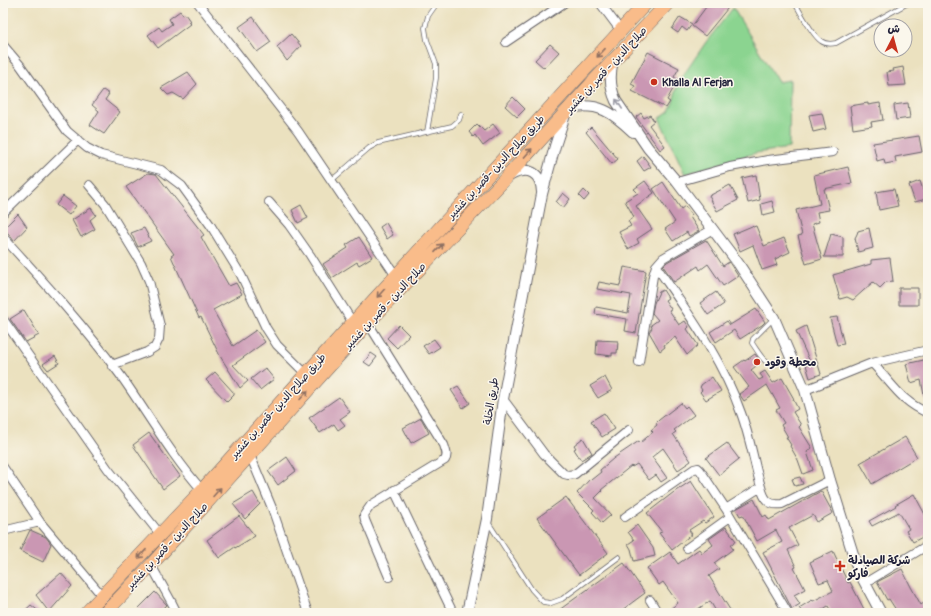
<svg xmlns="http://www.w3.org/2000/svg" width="931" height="616" font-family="Pangolin,'Playpen Sans Arabic',sans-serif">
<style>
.green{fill:#8bd490;stroke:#567b66}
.building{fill:#ca97b3}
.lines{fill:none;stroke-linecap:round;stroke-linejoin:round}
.service-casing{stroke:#686569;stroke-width:5.5}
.minor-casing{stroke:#686569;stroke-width:10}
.tertiary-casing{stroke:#686569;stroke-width:12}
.trunk-casing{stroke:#686569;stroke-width:14}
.service{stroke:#fff;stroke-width:4}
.minor{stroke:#fff;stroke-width:8}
.tertiary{stroke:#fff;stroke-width:10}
.trunk{stroke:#f9bc8a;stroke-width:13}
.oneway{stroke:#8e6f62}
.oneway2{stroke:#9c9ca7}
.poi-dot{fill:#c8321e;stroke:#fbf7ec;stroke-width:1.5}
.labels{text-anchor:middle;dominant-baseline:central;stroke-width:3;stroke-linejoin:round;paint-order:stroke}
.street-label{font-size:11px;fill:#22223b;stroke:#fbf7ec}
.poi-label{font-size:11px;font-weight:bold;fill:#22223b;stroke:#fbf7ec;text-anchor:start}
</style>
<rect width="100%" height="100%" fill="#fbf7ec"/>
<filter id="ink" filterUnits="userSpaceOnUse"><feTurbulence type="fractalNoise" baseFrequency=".025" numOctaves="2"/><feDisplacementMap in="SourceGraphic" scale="8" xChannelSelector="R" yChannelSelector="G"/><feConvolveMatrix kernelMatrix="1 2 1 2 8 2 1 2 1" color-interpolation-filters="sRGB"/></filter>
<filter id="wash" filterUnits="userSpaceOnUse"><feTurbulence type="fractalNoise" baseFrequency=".012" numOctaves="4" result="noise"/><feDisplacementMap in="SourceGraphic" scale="16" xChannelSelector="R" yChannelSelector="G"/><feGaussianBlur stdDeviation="0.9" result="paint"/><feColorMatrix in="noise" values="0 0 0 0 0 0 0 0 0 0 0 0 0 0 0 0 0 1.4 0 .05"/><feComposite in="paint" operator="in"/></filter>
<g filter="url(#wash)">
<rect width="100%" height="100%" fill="#ebe1bf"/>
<path class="green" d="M 733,8 L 778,82 L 790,80 L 789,148 L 756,153 L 685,174 L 659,118 L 669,111 L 673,102 L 678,83 L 706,42 Z"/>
<g id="blocks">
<path class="building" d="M 709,3 L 732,3 L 705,36 L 692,26 Z
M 180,11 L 183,15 L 185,14 L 190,21 L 188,22 L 190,24 L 158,48 L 148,35 L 159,27 L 162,31 L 172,24 L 169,19 Z
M 253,17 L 271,42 L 257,52 L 239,27 Z
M 680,17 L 692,24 L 687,31 L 682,27 L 678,33 L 672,29 Z
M 291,34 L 301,46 L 287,61 L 277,47 Z
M 550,44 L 559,52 L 544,68 L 535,60 Z
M 648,52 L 679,68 L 674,77 L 678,80 L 667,100 L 670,102 L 666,108 L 632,91 L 635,86 L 631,84 Z
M 903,67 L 906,85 L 889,86 L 887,72 L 894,71 L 893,69 Z
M 188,72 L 197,84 L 183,99 L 173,93 L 168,95 L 161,88 Z
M 103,90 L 109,94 L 105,100 L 120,112 L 104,134 L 90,125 L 99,111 L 92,105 Z
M 513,97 L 525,109 L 517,117 L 505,106 Z
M 868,103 L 868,105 L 880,103 L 883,120 L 871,122 L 872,126 L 853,129 L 850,106 Z
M 908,103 L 910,118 L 896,120 L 894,105 Z
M 641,113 L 644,118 L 650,115 L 654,121 L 649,125 L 665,146 L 660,150 L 636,117 Z
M 822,113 L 826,129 L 813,132 L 809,115 Z
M 477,124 L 484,131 L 493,124 L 500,133 L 483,146 L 475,135 L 473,137 L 469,132 Z
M 591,127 L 618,159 L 612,164 L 586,132 Z
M 919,136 L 922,152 L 895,157 L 896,162 L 885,164 L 884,159 L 877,161 L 873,143 Z
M 643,156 L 651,167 L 644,171 L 637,161 Z
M 848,167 L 852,183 L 824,189 L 829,210 L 817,212 L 819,222 L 812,224 L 822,259 L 806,264 L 798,236 L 802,235 L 796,210 L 820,204 L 814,175 Z
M 148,173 L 156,174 L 204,235 L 201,237 L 229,286 L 236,283 L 242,294 L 213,310 L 233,346 L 256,330 L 265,342 L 233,365 L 248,381 L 240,388 L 220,356 L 201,317 L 199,318 L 171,256 L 174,254 L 126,187 Z
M 756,175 L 760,200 L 748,203 L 742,178 Z
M 645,181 L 654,193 L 636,206 L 652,229 L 637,239 L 639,243 L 628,249 L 619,232 L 631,226 L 628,221 L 634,217 L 625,201 L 638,193 L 634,189 Z
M 920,181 L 926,199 L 915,202 L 909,185 Z
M 663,182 L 681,209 L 685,206 L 692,215 L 690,217 L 699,231 L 689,236 L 687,232 L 673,241 L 665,229 L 675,222 L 653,189 Z
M 730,185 L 738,200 L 717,211 L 709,196 Z
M 894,189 L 898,206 L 879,210 L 876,192 Z
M 584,190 L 589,195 L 584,201 L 579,196 Z
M 563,193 L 570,199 L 563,208 L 556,202 Z
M 63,196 L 76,206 L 69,215 L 56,205 Z
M 772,201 L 775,212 L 763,215 L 761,204 Z
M 301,205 L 308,218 L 298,223 L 292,210 Z
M 91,208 L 96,215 L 90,220 L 95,229 L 81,237 L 72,220 Z
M 18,214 L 27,227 L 14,241 L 4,228 Z
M 386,223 L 393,235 L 387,239 L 380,227 Z
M 752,226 L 753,227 L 756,226 L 764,246 L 784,238 L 790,252 L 775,259 L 777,265 L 762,270 L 753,245 L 740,251 L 733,234 Z
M 144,228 L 151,241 L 138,247 L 131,233 Z
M 869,228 L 873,248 L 858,252 L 855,238 L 857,234 L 858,231 Z
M 831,234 L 843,237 L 843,257 L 824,257 Z
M 359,237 L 372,257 L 359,265 L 357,262 L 332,278 L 323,264 L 348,248 L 346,245 Z
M 706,240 L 723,266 L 729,262 L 738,276 L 723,286 L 708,264 L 700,270 L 698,266 L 674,282 L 663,266 L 667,262 Z
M 890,258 L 893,281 L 886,282 L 880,288 L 873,282 L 853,300 L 847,297 L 840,299 L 833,275 L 871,264 L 871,260 Z
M 624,267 L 646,271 L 636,333 L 625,331 L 627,319 L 595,314 L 596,307 L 628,313 L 631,295 L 597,289 L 599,282 L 620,286 Z
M 899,288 L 918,288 L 918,305 L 899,305 Z
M 663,290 L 668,298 L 665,300 L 671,309 L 669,310 L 679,325 L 685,321 L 689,327 L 687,329 L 698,345 L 687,355 L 675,337 L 664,345 L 665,347 L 660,351 L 649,332 L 652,328 L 651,325 L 658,320 L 652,313 L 654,303 L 659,292 Z
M 716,292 L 724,304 L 708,315 L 700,303 Z
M 756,309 L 765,322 L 762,325 L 740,339 L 734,330 L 716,342 L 710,332 L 727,321 L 730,325 Z
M 24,310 L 39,335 L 26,342 L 10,319 Z
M 837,317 L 844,344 L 837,345 L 830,318 Z
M 399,325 L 409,335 L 397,348 L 387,338 Z
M 806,326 L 821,374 L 810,378 L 806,365 L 811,364 L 796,331 Z
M 434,339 L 440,347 L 429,354 L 423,346 Z
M 597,340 L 618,341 L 617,353 L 612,353 L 612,356 L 596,354 Z
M 371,353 L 377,357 L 370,366 L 364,362 Z
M 755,354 L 761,362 L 751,370 L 759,380 L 763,378 L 760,374 L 765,371 L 773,383 L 782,378 L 794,399 L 793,399 L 798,409 L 793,412 L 801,425 L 799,427 L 812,448 L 807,452 L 813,470 L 803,474 L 798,460 L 790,446 L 791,445 L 786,437 L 788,437 L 781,425 L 784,423 L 776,410 L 780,408 L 767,385 L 744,401 L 740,395 L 739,394 L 749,387 L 734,367 L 744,360 L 745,361 Z
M 55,356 L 59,363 L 48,370 L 43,364 Z
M 928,359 L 928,399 L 925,400 L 921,380 L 911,383 L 906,364 Z
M 265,368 L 274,379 L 260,390 L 251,379 Z
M 215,372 L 234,393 L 234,395 L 227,402 L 206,380 Z
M 605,377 L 612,390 L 598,398 L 590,386 Z
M 712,377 L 721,391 L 706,400 L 700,392 L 702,390 L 700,387 L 701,386 L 701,385 Z
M 458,386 L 470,403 L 463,408 L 451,390 Z
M 339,397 L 350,412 L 340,419 L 345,425 L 338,430 L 334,424 L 320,433 L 309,418 Z
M 681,403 L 685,408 L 687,406 L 694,415 L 674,430 L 676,432 L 673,434 L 691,461 L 678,470 L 663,448 L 652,457 L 667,478 L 661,482 L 656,475 L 649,480 L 637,464 L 632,467 L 631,466 L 601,490 L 602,491 L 595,498 L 611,515 L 602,523 L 592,512 L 594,510 L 577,493 L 590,479 L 591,480 L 601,472 L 600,470 L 614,458 L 639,441 L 640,443 L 653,432 L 651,430 L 657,425 L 656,423 L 659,420 Z
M 604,413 L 615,429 L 602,437 L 591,421 Z
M 421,418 L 429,433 L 411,443 L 403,428 Z
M 149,433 L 180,476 L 163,489 L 133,445 Z
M 905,437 L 917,457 L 872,484 L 860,463 Z
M 583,438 L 592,453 L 581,460 L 574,449 L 576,448 L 574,445 Z
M 727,443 L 739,459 L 719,475 L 706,458 Z
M 287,457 L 296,471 L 278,485 L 268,471 Z
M 800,477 L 803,484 L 795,486 L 792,479 Z
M 691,481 L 714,517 L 705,523 L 703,521 L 689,530 L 692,534 L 672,550 L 659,533 L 662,532 L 647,513 L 674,492 Z
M 821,491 L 833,513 L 817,522 L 813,515 L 789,528 L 798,545 L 788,550 L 796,567 L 794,568 L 805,589 L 794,595 L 800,604 L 792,609 L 763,552 L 782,542 L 776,530 L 757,541 L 743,515 L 740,516 L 736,509 L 754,499 L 763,517 L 766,515 L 769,520 Z
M 253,492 L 260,504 L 245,519 L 233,504 Z
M 914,494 L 928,520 L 928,534 L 913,542 L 906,531 L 909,529 L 899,512 L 872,526 L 869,521 L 896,506 L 895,505 Z
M 566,497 L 608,553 L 579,575 L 537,518 Z
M 239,516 L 255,536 L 235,548 L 235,547 L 219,558 L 207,540 Z
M 637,525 L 653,548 L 655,556 L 634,561 L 631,549 L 628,544 L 634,540 L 628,532 Z
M 726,527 L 736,541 L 730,545 L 733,549 L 714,563 L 719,569 L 709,576 L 732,613 L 717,613 L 710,601 L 692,613 L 673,613 L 670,609 L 678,603 L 663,582 L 659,585 L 647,568 L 670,552 L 678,564 L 699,549 L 702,553 L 713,545 L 709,539 Z
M 30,530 L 46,537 L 51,544 L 43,562 L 20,551 Z
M 833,551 L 848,583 L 850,582 L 866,613 L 832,613 L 828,606 L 817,613 L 803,613 L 799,608 L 812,600 L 813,601 L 833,591 L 828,580 L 819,583 L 810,562 Z
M 624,563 L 645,593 L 618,613 L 555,613 Z
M 902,569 L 911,587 L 921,605 L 928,600 L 928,613 L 898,613 L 889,599 L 887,600 L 877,582 Z
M 61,573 L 72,586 L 49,612 L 36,595 Z
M 155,592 L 167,605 L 158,613 L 134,613 Z
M 31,605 L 41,613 L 22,613 Z"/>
</g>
</g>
<g filter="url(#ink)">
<use href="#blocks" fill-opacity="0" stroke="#686569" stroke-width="1"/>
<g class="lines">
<defs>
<path id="service" d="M 796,5 C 801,13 813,36 821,41 C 825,44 831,44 836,43 L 908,3
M 427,132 L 436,78 L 436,64 L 427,40 L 425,28 L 428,16 L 437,3
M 332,180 L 369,148 L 378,143 L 452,126 L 459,120 L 461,114
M 774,318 L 753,339 L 752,343 C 765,362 766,370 790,359
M 488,522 L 532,590 L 543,602 L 551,603 L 562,599 L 619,557"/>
<path id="minor" d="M 198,3 L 298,131 L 396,276
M 600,3 L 621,31
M 506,42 L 564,3
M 3,45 L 20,65 L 67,131 L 87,148 L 101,155 L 161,170 L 182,186 L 211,226 L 241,275 L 266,328 L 277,345 L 306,374
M 677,182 L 730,167 L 768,160 L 833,152
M 89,185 L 105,204 L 141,263 L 149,281 L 160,326 L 159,339 L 155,347 L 147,352 L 112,365
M 269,202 L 289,225 L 310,255 L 353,323
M 3,213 L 78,140
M 3,237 C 44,282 85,327 121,376 C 148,414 171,455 202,490
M 656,266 C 688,313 722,359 741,413 C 750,437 754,463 761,487 C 764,499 768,506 782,504 L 830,480
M 3,319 L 108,469 L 160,534
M 368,323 L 444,445 C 446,451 448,455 445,460 L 371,505 L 364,515 L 365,520 L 389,577
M 639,362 L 653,276 L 656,266 L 663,258 L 713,229
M 872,363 C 892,383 901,402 928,413
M 805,390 L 872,363 L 928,350
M 503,399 L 544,454 L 564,474 L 568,475 L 575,474 L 629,430
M 250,455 L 272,508 L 308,613
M 3,467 L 40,522 L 104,598
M 394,490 L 453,613
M 726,509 L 761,487
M 625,517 L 694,469 L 698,468 L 700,470 L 726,509 L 788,613
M 3,531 L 40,522
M 687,548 L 730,517
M 151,565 L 172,603 L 177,613
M 865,583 L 928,545
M 650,600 L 658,613"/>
<path id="tertiary" d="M 613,61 C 609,76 610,88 616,101 L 648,148 L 677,182 L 738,263 L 774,318 L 805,390 L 830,480 L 858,570 L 881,613
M 568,108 C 599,102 612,112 633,132
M 511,175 C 528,166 541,172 542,192
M 467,613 L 487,519 L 503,399 L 542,194 L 555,146 L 565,115"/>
<path id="trunk" d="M 86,613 L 202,490 L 306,374 L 646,3
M 105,613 L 151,565 L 368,323 L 506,178 L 591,84 L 668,3"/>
</defs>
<use href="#service" class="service-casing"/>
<use href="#minor" class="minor-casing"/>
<use href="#tertiary" class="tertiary-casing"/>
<use href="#trunk" class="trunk-casing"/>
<use href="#service" class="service"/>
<use href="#minor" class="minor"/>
<use href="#tertiary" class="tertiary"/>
<use href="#trunk" class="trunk"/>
</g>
<defs><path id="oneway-shaft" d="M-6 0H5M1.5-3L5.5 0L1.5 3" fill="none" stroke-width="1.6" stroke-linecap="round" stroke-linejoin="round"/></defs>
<g class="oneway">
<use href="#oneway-shaft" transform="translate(601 53) rotate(133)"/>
<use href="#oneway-shaft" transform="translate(528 153) rotate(-48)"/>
<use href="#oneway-shaft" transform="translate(439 248) rotate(-47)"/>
<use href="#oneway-shaft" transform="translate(381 293) rotate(132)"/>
<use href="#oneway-shaft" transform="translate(304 395) rotate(-48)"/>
<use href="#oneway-shaft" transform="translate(217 492) rotate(-48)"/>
<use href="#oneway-shaft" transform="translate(142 554) rotate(133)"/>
</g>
<use class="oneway2" href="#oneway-shaft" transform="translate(619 104) rotate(-123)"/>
</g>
<g class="poi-dot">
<circle cx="654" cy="82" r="4"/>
<circle cx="757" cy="362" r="4"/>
<path d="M838 560h4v4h4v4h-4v4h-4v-4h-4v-4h4z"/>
</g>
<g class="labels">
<g class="street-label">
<text transform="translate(606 70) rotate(-47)">صلاح الدين - قصر بن غشير</text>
<text transform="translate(496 167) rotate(-47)">طريق صلاح الدين -قصر بن غشير</text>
<text transform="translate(385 306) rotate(-47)">صلاح الدين - قصر بن غشير</text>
<text transform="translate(491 401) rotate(-81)">طريق الخلة</text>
<text transform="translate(278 406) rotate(-48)">طريق صلاح الدين -قصر بن غشير</text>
<text transform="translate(167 546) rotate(-47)">صلاح الدين - قصر بن غشير</text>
</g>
<g class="poi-label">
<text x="662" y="82">Khalla Al Ferjan</text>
<text x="765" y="362">محطة وقود</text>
<text x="848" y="560">شركة الصيادلة<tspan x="848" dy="13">فاركو</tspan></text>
</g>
</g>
<rect width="931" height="616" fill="none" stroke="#fbf7ec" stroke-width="16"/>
<g transform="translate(893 38) rotate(6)"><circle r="19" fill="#fbf7ec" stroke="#a4a2a5"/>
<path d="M0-3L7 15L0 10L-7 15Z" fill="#c8321e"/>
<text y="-6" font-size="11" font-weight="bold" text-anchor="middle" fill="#22223b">ش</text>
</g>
</svg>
